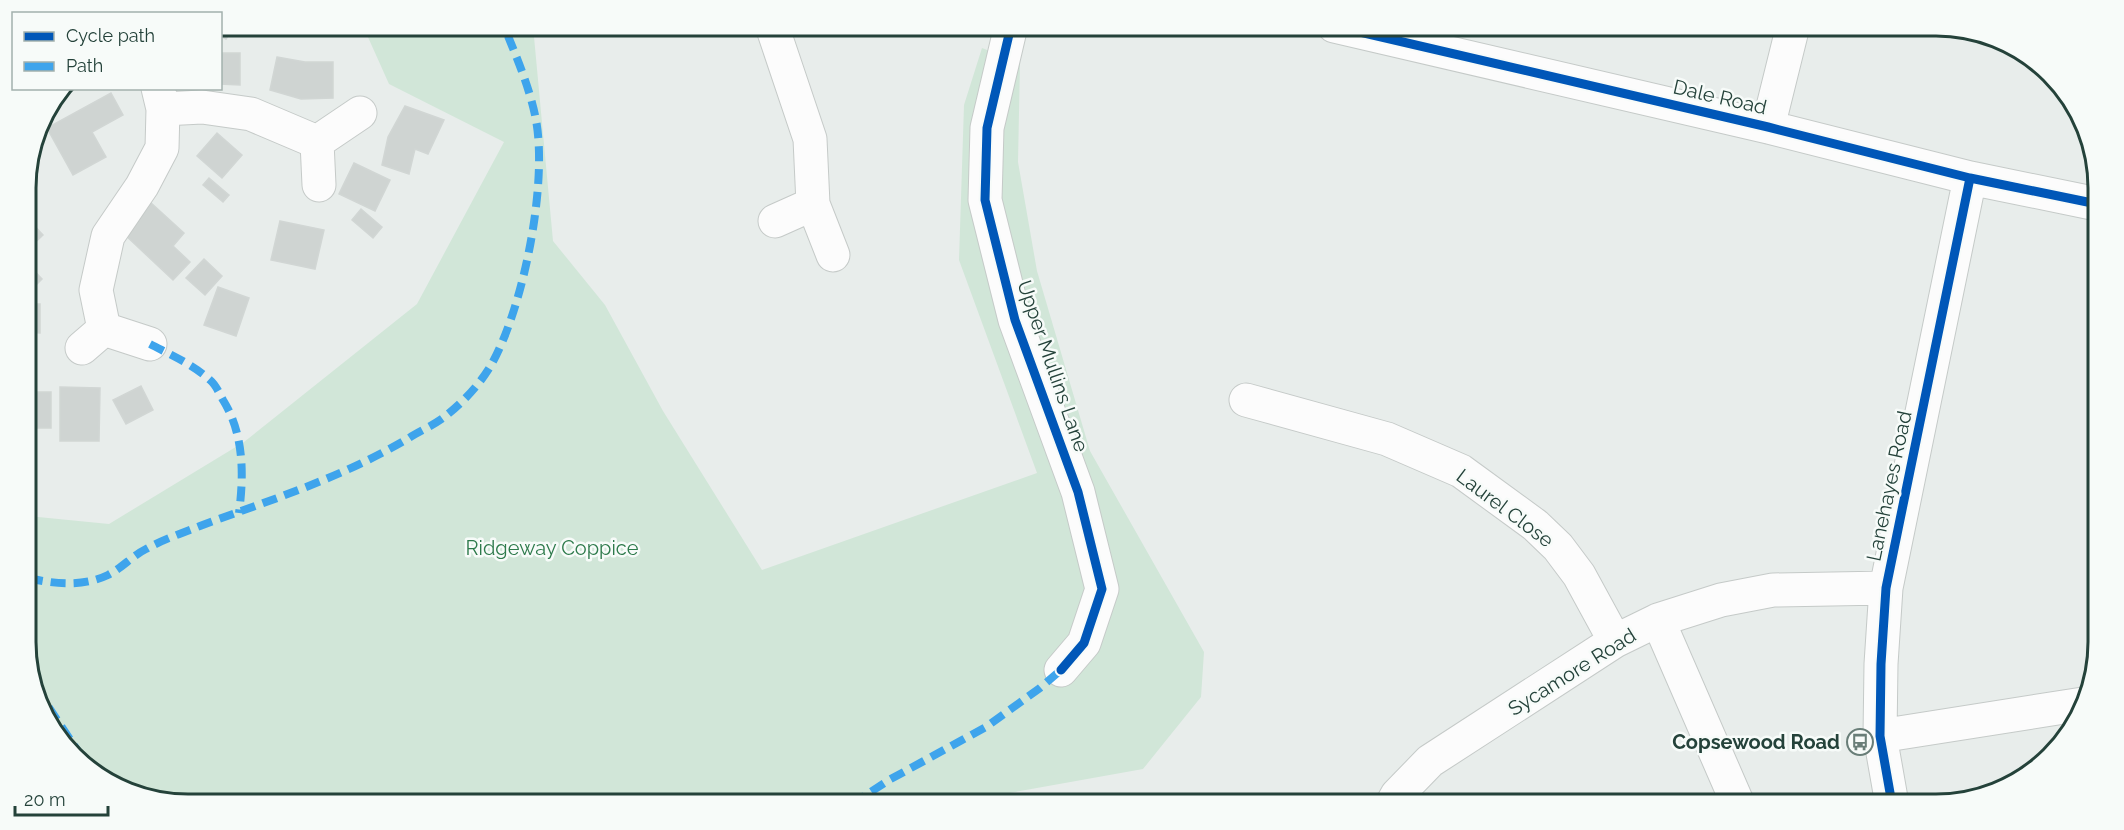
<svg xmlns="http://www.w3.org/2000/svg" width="2124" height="830" font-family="Raleway,sans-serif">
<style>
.green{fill:#d1e6d8}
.building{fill:#cfd4d2;stroke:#d1d6d4;stroke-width:1.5}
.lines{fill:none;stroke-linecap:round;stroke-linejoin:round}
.street-casing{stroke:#c5cac8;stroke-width:35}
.street{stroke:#fcfcfc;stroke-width:33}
.quiet{stroke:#3ea4ec;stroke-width:8;stroke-dasharray:15 8;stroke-linecap:butt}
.cycleway-casing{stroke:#f7fbf9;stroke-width:13}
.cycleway{stroke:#0057b8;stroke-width:9}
.labels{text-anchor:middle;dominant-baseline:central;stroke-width:5;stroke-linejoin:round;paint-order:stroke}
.street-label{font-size:20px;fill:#24423a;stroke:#f7fbf9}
.park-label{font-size:20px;fill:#2d7a4b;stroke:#f7fbf9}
.poi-label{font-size:20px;font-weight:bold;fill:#24423a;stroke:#f7fbf9;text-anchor:end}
.rim{fill:none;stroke:#24423a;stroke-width:3}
</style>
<rect width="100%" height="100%" fill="#e8edeb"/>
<path class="green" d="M 363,26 L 533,26 L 553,241 L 605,305 L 663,411 L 762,570 L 1037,473 L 959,260 L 964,105 L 982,48 L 1020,63 L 1018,162 L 1037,271 L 1090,451 L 1204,652 L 1201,697 L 1143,769 L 965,801 L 964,804 L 188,804 L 135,796 L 65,749 L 29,674 L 28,516 L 109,524 L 244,442 L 417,304 L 504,142 L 389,84 Z"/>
<path class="building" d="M 220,26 L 235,26 L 226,39 L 220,36 Z
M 220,53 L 240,53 L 240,85 L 220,84 Z
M 277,57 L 305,62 L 333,62 L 333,98 L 301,99 L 270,90 Z
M 63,88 L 75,88 L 54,108 L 51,105 Z
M 111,93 L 123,115 L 92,132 L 106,157 L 73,175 L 47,128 Z
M 405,106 L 444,120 L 428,154 L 415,149 L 409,174 L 382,165 L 388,137 Z
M 217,133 L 242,155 L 222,178 L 197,156 Z
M 354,163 L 390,180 L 375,211 L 339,194 Z
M 209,178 L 229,195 L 223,202 L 203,185 Z
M 150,202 L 184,233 L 173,246 L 190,262 L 173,280 L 122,232 Z
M 361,209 L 382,227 L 373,238 L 352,220 Z
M 26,217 L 43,235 L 26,251 Z
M 280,221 L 324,230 L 315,269 L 271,260 Z
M 204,259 L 222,276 L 205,295 L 186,278 Z
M 26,262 L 42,279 L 27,294 Z
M 218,287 L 249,298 L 236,336 L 204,325 Z
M 27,304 L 40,304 L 40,333 L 27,332 Z
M 141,386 L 153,410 L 126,424 L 113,400 Z
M 60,387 L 100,388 L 99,441 L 60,441 Z
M 27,392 L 51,392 L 51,428 L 27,428 Z"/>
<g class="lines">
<defs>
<path id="street" d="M 772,26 L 810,139 L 813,204 L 833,255
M 1011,26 L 987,128 L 985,200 L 1015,320 L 1078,492 L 1102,589 L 1084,643 L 1061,670
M 1334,26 L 1768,127 L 1970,178 L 2097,204
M 158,88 L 163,109 L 202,107 L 251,114 L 317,142 L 319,185
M 1768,127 L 1793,26
M 317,142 L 360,113
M 775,221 L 813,204
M 104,329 L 150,344
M 82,348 L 104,329 L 96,290 L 108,236 L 142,186 L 162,148 L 163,109
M 1246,400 L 1387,439 L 1461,471 L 1535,525 L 1558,547 L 1579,575 L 1615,641
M 1658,620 L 1738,804
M 1880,736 L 2083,704
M 1392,804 L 1397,795 L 1430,761 L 1615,641 L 1658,620 L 1721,600 L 1773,590 L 1886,588
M 1892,804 L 1880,736 L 1881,664 L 1886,588 L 1970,178"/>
</defs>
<use href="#street" class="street-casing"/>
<use href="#street" class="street"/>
<path class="quiet" d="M 150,344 C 171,355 192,364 210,380 C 216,385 219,393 223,400 C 244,434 244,474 239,513
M 28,578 C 54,584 83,587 108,575 C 122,568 132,556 146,549 C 162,540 182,533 200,526 C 273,499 341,478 409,438 C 421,430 437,424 448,414 C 464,401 479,385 490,367 C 523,310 548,185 536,120 C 530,88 516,56 504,26
M 36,688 L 85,762
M 852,804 L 889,780 L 986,727 L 1040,688 L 1061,670"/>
<defs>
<path id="cycleway" d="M 1011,26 L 987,128 L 985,200 L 1015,320 L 1078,492 L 1102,589 L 1084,643 L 1061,670
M 1334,26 L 1768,127 L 1970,178 L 2097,204
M 1892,804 L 1880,736 L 1881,664 L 1886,588 L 1970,178"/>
</defs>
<use href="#cycleway" class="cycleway-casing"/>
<use href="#cycleway" class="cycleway"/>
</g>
<defs>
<symbol id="bus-ring" viewBox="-11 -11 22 22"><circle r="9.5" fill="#f7fbf9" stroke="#697e78" stroke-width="1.5"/><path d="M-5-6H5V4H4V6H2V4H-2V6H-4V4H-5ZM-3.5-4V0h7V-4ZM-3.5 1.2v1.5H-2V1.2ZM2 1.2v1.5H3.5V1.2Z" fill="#697e78"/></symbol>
</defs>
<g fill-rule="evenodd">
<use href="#bus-ring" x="1845" y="727" width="30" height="30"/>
</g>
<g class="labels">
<g class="street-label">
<text transform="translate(1720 97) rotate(13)">Dale Road</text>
<text transform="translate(1053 366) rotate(71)">Upper Mullins Lane</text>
<text transform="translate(1889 486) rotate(-78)">Lanehayes Road</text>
<text transform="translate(1505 508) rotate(37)">Laurel Close</text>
<text transform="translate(1572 672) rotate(-32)">Sycamore Road</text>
</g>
<g class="park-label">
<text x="552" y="548">Ridgeway Coppice</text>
</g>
<g class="poi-label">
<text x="1840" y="742">Copsewood Road</text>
</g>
</g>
<path d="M0 0H2124V830H0ZM188 36H1936A152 152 0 0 1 2088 188V642A152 152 0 0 1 1936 794H188A152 152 0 0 1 36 642V188A152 152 0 0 1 188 36Z" fill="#f7fbf9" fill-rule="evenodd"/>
<path class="rim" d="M188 36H1936A152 152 0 0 1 2088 188V642A152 152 0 0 1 1936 794H188A152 152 0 0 1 36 642V188A152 152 0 0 1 188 36Z"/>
<rect x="12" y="12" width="210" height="78" fill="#f7fbf9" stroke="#a3b1ad" stroke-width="1.5"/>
<rect x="24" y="32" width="30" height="9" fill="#0057b8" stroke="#a3b1ad" stroke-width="1.5"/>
<text x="66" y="42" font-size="18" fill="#24423a">Cycle path</text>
<rect x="24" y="62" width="30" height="9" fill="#3ea4ec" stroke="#a3b1ad" stroke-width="1.5"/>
<text x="66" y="72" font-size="18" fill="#24423a">Path</text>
<path d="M15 806v9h93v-9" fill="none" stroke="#24423a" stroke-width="3"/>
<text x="24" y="806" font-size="18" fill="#24423a" stroke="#f7fbf9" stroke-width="4.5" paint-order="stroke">20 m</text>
</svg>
